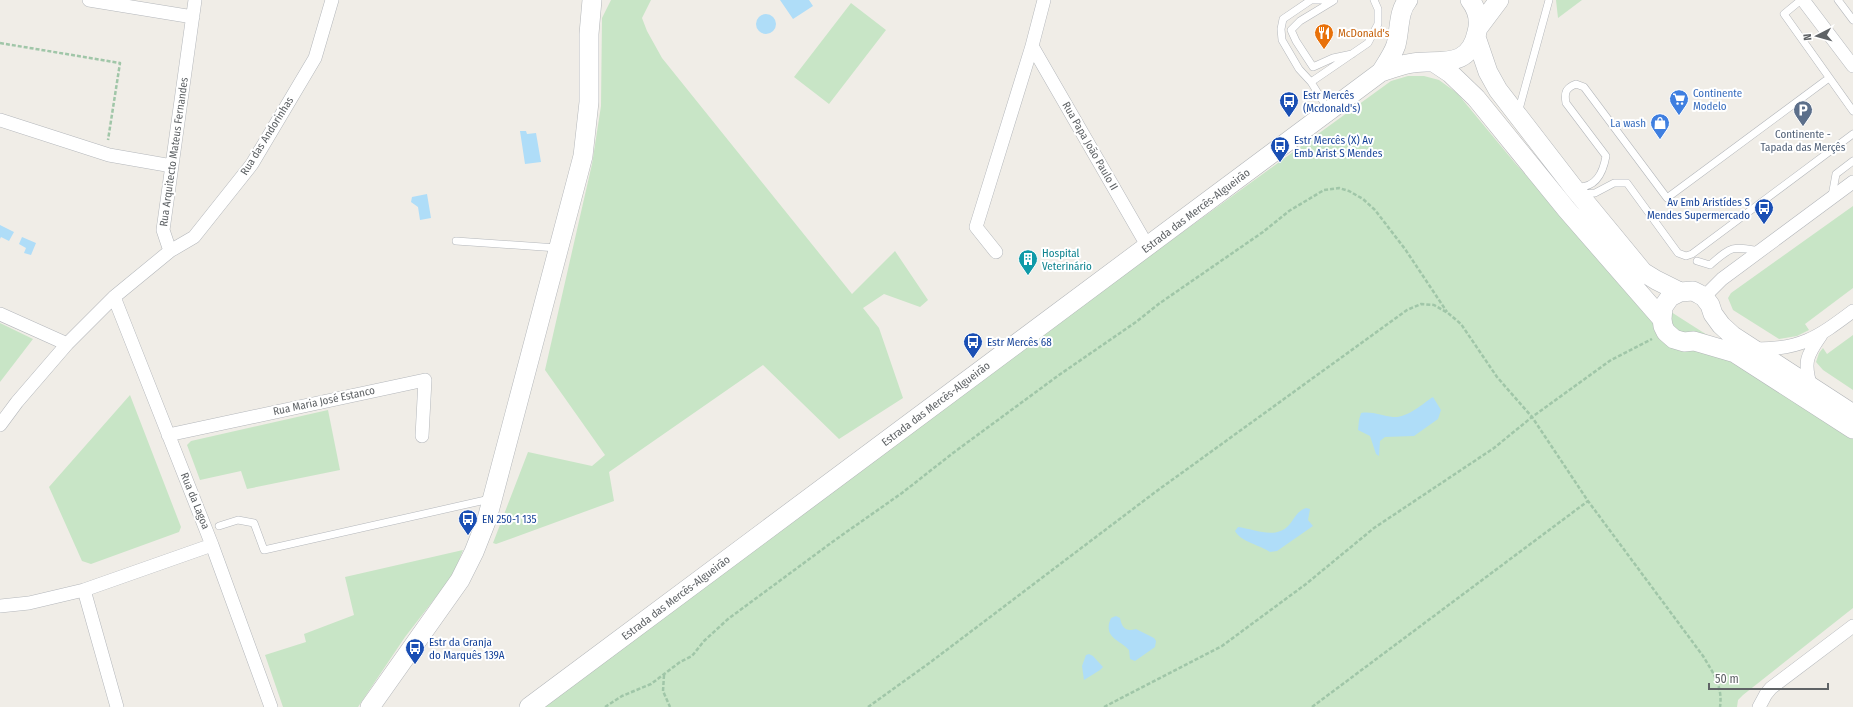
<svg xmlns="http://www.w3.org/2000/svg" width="1853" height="707" font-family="'Fira Sans Condensed',sans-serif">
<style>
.green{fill:#c8e5c6}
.water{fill:#afddf8}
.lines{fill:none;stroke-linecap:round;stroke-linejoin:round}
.lane-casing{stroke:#b4b7bb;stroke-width:8}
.street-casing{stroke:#b4b7bb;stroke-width:14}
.secondary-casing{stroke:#b4b7ba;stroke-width:20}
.path{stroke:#a0c6a8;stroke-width:2.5;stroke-dasharray:4 2;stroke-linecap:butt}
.lane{stroke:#fff;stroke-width:7}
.street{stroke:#fff;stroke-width:13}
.secondary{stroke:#fff;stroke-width:19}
.labels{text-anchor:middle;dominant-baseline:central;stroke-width:4;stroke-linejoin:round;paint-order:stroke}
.food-label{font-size:11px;fill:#c56008;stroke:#fff;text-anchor:start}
.shop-label{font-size:11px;fill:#366cbe;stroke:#fff;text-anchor:start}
.transit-label{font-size:11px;fill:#164399;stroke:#fff;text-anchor:start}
.service-label{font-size:11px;fill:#4e5e75;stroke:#fff}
.street-label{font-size:11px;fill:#5f6366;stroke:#fff}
.culture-label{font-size:11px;fill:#0d838f;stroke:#fff;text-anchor:start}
</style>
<rect width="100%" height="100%" fill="#f0ede7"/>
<path class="green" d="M 611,0 L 651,0 L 642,18 L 647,31 L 662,58 L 852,294 L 895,251 L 928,300 L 920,307 L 884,294 L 863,308 L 879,328 L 903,398 L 839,439 L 763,365 L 609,472 L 614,501 L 496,544 L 493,543 L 528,452 L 592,466 L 605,455 L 545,370 L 592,164 L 601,106 L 602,18 Z
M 1556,0 L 1582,0 L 1558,18 Z
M 851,3 L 886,30 L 829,104 L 794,77 Z
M 1408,76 L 1424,76 L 1439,80 L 1457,93 L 1515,163 L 1621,280 L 1812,402 L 1853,432 L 1853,608 L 1743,695 L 1738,700 L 1737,707 L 528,707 L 1391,81 Z
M 1853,206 L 1853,288 L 1805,324 L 1809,330 L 1797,336 L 1779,339 L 1733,310 L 1728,298 L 1731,293 Z
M 0,323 L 33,339 L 0,382 Z
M 1853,335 L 1853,390 L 1823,370 L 1816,362 L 1819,353 L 1823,348 L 1827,354 Z
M 130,395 L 181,527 L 179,532 L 91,564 L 82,561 L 49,487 Z
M 328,410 L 340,470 L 247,489 L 241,471 L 200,480 L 187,445 L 191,441 Z
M 463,550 L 453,575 L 405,637 L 358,707 L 283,707 L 265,655 L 306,642 L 304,634 L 354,615 L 345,577 Z"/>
<path class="water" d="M 780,0 L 809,0 L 813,6 L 793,19 Z
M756 24a10 10 0 1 1 20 0a10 10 0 1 1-20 0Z
M 520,131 L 526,131 L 527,134 L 536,133 L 541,162 L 525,164 Z
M 427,194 L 431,218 L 420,220 L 418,207 L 411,202 L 412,197 Z
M 0,225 L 14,232 L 9,241 L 1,237 L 0,239 Z
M 22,237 L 36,243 L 31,255 L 24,253 L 26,248 L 19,244 Z
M 1433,397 L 1441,410 L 1438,419 L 1414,436 L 1385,437 L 1380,441 L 1379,456 L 1376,454 L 1370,436 L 1358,430 L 1359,420 L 1361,413 C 1372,411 1383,416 1393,417 C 1408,418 1422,404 1433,397 Z
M 1306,508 L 1310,509 L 1308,520 L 1313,526 L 1277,551 L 1270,552 C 1260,545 1241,542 1235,531 L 1238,527 C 1254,529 1276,540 1289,525 C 1295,518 1297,511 1306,508 Z
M 1116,616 L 1120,618 C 1122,628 1126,632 1136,629 L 1154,638 L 1156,641 L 1155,647 L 1135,661 L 1130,659 L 1129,650 C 1121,640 1102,638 1111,618 Z
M 1089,654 L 1093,656 L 1103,667 L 1100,670 L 1084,680 L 1082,666 L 1086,655 Z"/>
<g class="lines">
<defs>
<path id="lane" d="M 1801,0 L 1784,14 L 1853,111
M 1838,0 L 1853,20
M 1333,1 L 1300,21 L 1291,30 L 1296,41 L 1313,67 L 1333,58 L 1352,54
M 1311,82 L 1368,43 L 1378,24 L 1378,9 L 1374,0
M 1329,111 L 1311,82 L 1299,69 L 1282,40 L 1281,29 L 1283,19 L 1311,0 L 1334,0
M 1518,113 L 1549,0
M 1577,187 C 1596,188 1603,173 1606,156 L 1566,103 C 1564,92 1566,88 1576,84 L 1584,87 L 1667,198 L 1829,78
M 1582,194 L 1595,193 L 1614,183 L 1627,183 L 1678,253 L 1686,256 L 1692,254 L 1853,134
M 1832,196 L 1836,174 L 1853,161
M 456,241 L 557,248
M 1697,261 L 1710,265 C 1732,246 1731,246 1760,251
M 219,526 L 238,520 L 254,523 L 264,550 L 490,499"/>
<path id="street" d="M 89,0 L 193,17
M 1044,0 L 1032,46 L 1148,247
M 1803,0 L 1853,66
M 0,120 L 109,155 L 172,166
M 170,251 L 163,230 L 195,0
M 996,252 L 976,227 L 1032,46
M 114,297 L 212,545 L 271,707
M 1704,297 L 1722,279 L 1853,182
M 0,314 L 67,344
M 1753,349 C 1800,350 1817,338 1853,311
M 1811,387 C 1803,362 1807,355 1821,335
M 0,425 L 17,402 L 67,344 L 114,297 L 170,251 L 194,237 L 252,164 L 315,58 L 332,0
M 168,435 L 425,380 L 422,436
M 84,590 L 117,707
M 0,606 L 29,603 L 84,590 L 212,545
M 1759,707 L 1766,694 L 1771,688 L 1853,626"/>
<path id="secondary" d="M 1478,28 L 1499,0
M 1476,37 L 1488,72 L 1498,90 L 1573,187 L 1643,272 L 1656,280 L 1680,292
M 1435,63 L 1450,73 L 1476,98 L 1567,210 L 1662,319
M 1381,72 C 1386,64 1393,54 1396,45 C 1400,30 1398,11 1408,0
M 1853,414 L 1733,336 L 1721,325 L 1713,314 L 1710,305 L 1704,297 L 1699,294 L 1693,291 L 1680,292 L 1670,297 L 1663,307 L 1662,319 L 1663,326 L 1666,332 L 1674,339 L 1684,342 L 1694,341 L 1735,353 L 1853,429
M 370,707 L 460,580 L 474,552 L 487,519 L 583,156 L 589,102 L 589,34 L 592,0
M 529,707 L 1381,72 C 1392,69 1402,64 1413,63 C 1440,59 1469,70 1477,32 C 1480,21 1477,9 1470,0"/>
</defs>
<use href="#lane" class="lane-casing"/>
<use href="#street" class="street-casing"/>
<use href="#secondary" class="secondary-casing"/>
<path class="path" d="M 0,43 L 120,63 L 108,140
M 664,675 L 663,691 L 670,707
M 605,707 L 622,696 L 651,684 L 680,662 L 692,656 L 704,641 L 728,619 L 835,540 L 902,493 L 953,453 L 1059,375 L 1136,322 L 1160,303 L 1263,232 L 1289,211 L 1324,190 L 1339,188 L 1349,191 L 1363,199 L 1375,210 L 1405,249 L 1447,312
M 868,707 L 932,661 L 1154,493 L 1407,310 L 1421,304 L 1434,305 L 1448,313 L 1461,324 L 1497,377 L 1532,417 L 1588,501 L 1703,656 C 1713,673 1723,686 1720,707
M 1104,707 L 1222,646 L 1306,584 L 1374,528 L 1494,448 L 1532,417 L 1611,360 L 1652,339
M 1312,707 L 1588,501"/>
<use href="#lane" class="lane"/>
<use href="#street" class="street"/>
<use href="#secondary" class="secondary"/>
</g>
<defs>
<symbol id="restaurant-pin" viewBox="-11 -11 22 30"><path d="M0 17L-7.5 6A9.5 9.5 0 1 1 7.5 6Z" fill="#e8710a" stroke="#fff"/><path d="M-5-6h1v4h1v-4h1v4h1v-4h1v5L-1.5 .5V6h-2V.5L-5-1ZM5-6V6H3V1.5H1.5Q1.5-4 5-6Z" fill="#fff"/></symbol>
<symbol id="supermarket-pin" viewBox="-11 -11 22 30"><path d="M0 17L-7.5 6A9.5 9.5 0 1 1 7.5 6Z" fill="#3f7fe0" stroke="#fff"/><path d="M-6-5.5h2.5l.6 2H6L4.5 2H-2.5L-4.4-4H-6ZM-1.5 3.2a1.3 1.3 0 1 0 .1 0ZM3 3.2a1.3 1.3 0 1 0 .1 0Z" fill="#fff"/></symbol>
<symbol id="bus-pin" viewBox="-11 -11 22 30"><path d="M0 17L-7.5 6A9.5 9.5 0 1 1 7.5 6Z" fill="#1a4fb4" stroke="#fff"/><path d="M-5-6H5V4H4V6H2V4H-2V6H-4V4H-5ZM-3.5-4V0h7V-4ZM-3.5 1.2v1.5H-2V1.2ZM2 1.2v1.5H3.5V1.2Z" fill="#fff"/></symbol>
<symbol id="parking-pin" viewBox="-11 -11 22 30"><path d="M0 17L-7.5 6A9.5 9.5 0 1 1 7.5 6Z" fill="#5c6f8a" stroke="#fff"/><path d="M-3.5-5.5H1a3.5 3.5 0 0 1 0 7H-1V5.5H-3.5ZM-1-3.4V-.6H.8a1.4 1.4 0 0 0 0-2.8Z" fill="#fff"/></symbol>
<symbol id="shop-pin" viewBox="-11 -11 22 30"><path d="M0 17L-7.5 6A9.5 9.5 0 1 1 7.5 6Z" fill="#3f7fe0" stroke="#fff"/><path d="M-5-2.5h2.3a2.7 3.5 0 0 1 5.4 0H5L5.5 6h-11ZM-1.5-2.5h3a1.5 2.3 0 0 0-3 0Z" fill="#fff"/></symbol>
<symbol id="building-pin" viewBox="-11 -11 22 30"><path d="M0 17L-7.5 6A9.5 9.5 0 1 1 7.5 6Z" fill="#0f9aa8" stroke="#fff"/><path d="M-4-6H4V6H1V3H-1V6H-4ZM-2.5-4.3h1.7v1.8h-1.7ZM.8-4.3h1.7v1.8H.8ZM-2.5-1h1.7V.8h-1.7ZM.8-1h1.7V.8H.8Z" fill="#fff"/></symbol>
</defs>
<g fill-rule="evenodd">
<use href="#restaurant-pin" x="1313" y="22" width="22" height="30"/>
<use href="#supermarket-pin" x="1668" y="88" width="22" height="30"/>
<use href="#bus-pin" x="1278" y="90" width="22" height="30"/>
<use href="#parking-pin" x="1792" y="99" width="22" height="30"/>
<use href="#shop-pin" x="1649" y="112" width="22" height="30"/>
<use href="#bus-pin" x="1269" y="135" width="22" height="30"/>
<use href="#bus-pin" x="1753" y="197" width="22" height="30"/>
<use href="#building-pin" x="1017" y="248" width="22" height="30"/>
<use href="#bus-pin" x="962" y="331" width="22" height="30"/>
<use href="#bus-pin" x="457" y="508" width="22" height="30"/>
<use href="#bus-pin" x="404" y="637" width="22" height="30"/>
</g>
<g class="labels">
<g class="food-label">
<text x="1338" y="33">McDonald's</text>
</g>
<g class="shop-label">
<text x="1693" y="93">Continente<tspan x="1693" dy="13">Modelo</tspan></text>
<text x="1646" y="123" text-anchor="end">La wash</text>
</g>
<g class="transit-label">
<text x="1303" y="95">Estr Mercês<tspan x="1303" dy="13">(Mcdonald's)</tspan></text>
<text x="1294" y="140">Estr Mercês (X) Av<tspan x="1294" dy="13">Emb Arist S Mendes</tspan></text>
<text x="1750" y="202" text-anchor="end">Av Emb Aristídes S<tspan x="1750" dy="13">Mendes Supermercado</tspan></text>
<text x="987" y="342">Estr Mercês 68</text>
<text x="482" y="519">EN 250-1 135</text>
<text x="429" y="642">Estr da Granja<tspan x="429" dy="13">do Marquês 139A</tspan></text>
</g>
<g class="service-label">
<text x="1803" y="134">Continente -<tspan x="1803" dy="13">Tapada das Merçês</tspan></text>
</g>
<g class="street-label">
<text transform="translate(267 136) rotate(-58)">Rua das Andorinhas</text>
<text transform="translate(1090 146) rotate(60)">Rua Papa João Paulo II</text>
<text transform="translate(174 152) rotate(-82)">Rua Arquitecto Mateus Fernandes</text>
<text transform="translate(1196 211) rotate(-37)">Estrada das Mercês-Algueirão</text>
<text transform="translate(324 401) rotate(-12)">Rua Maria José Estanco</text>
<text transform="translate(936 404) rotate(-37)">Estrada das Mercês-Algueirão</text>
<text transform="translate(195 501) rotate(68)">Rua da Lagoa</text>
<text transform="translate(676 598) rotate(-37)">Estrada das Mercês-Algueirão</text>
</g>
<g class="culture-label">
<text x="1042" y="253">Hospital<tspan x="1042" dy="13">Veterinário</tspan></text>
</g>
</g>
<g transform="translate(1817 36) rotate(264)" stroke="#ffffff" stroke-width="3" paint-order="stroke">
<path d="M0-3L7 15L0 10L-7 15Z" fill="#5f6366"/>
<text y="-6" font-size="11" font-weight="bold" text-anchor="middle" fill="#5f6366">N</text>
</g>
<path d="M1709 683v6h119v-6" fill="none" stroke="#5f6366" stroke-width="2"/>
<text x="1715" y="683" font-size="12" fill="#5f6366" stroke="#ffffff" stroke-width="3" paint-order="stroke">50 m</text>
</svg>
